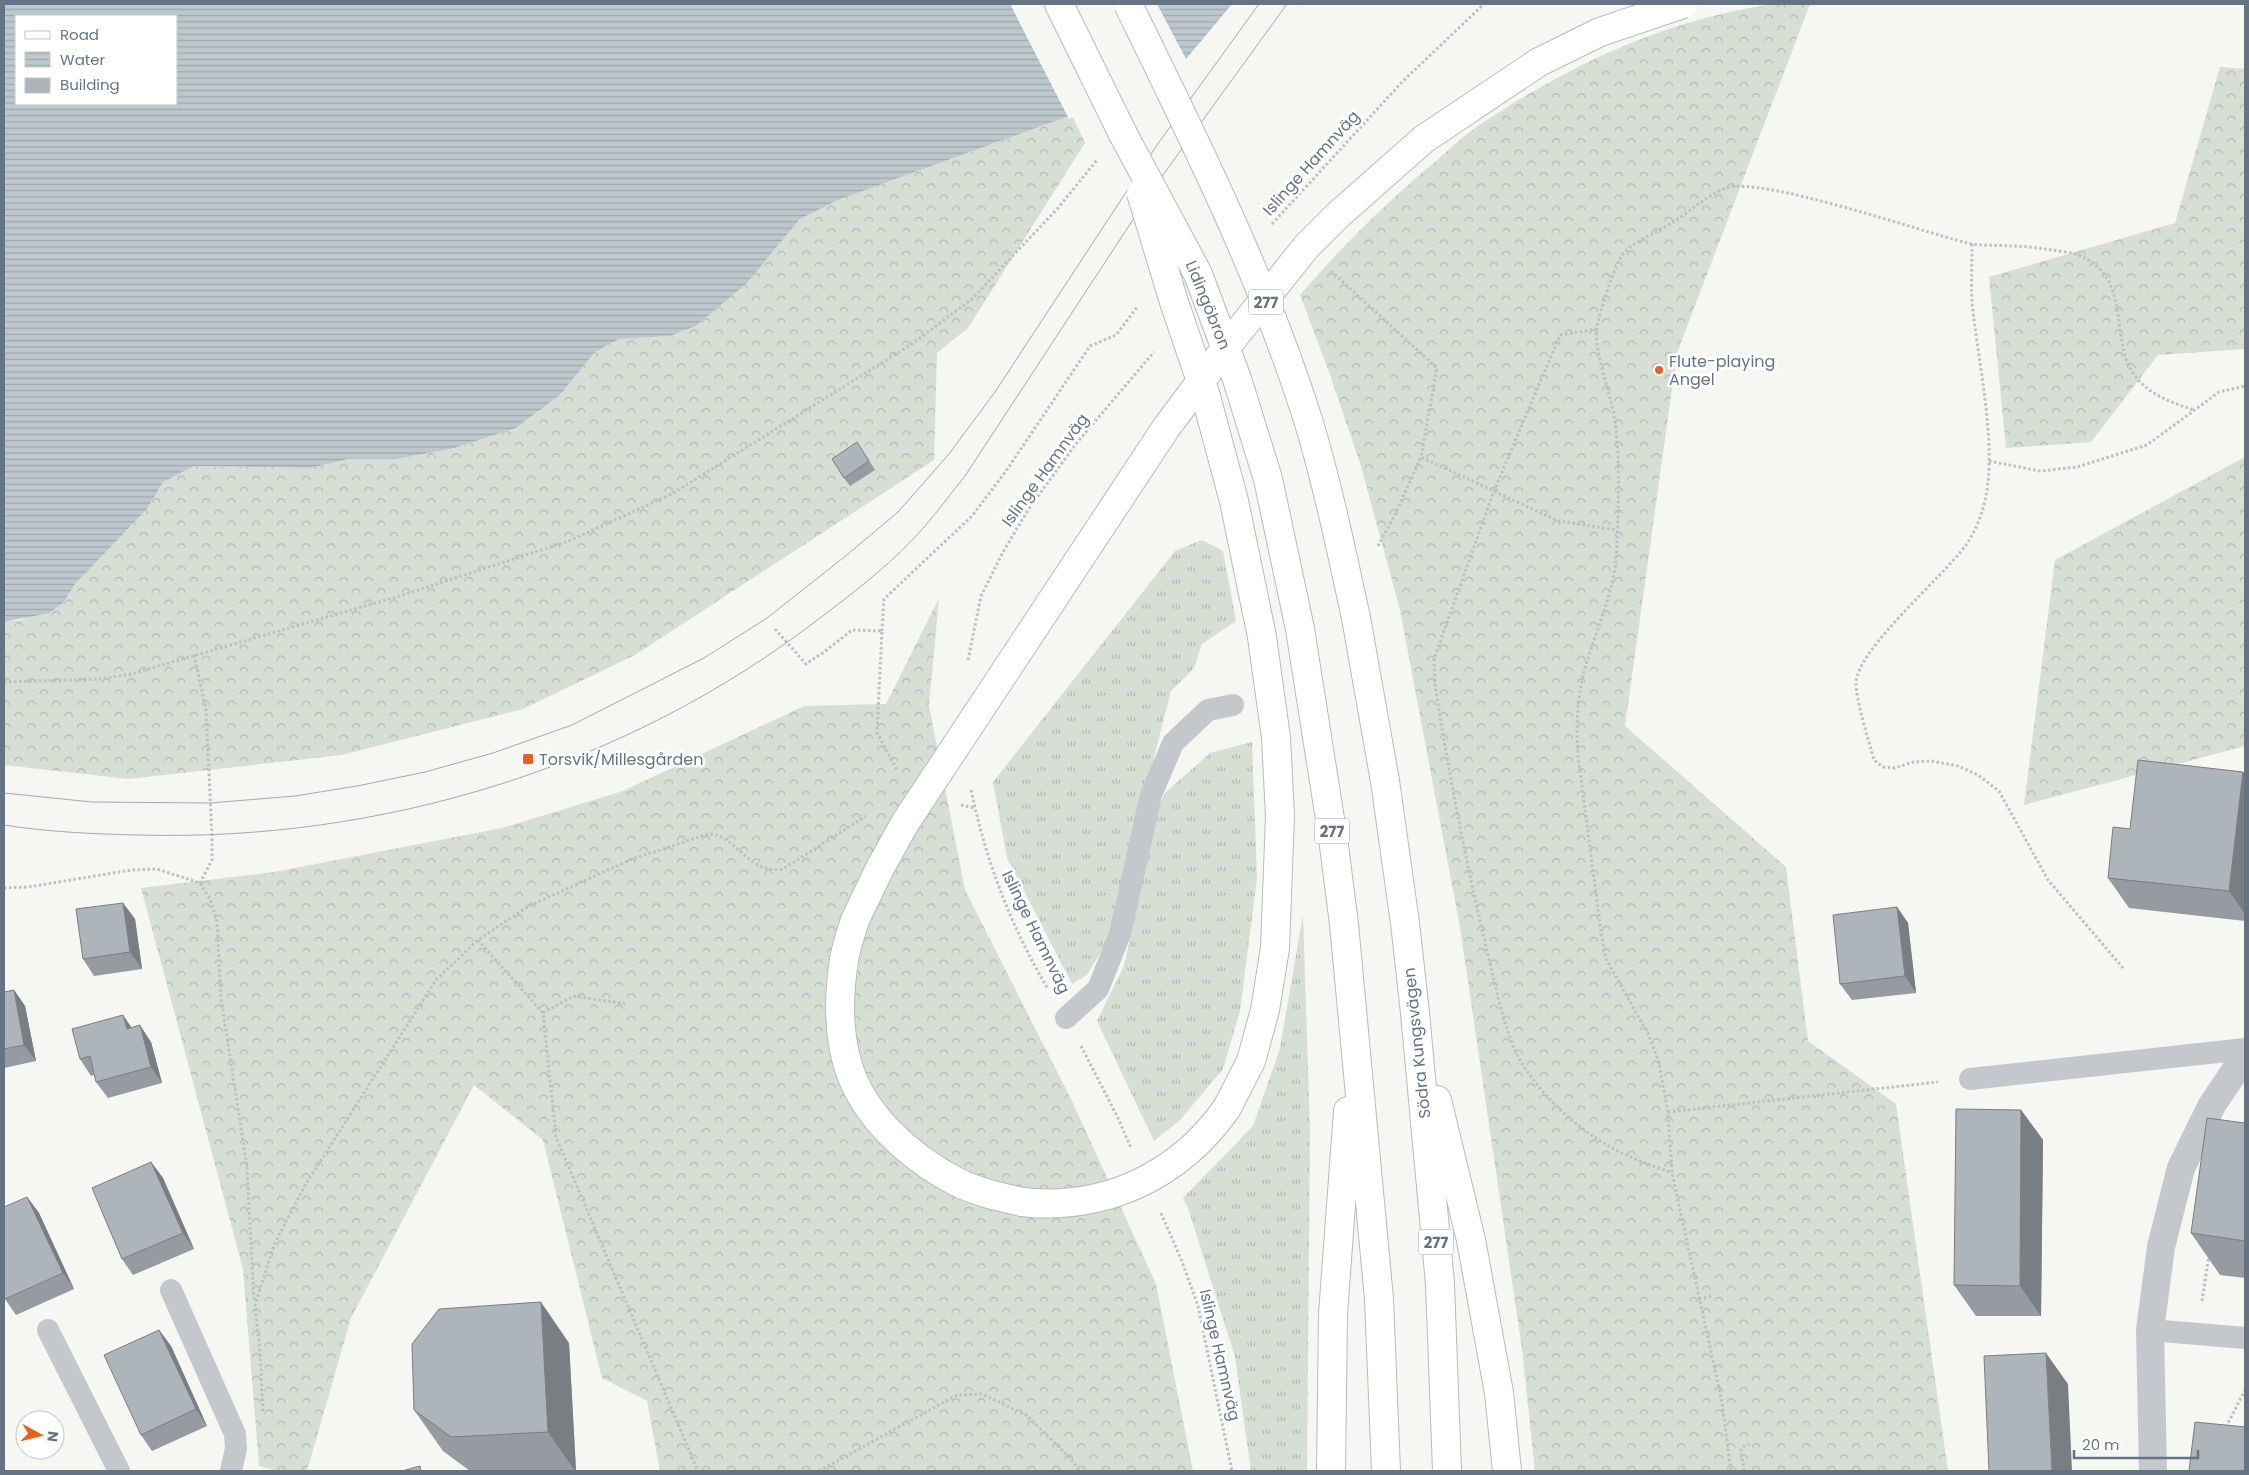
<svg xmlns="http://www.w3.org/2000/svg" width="2249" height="1475" font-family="Poppins,sans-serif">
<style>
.grass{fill:url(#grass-tufts)}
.forest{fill:url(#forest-crowns)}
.water{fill:url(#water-rules);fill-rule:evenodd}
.pier{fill:#f6f6f3}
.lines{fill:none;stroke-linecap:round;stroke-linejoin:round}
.primary-casing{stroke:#b7bbbf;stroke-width:30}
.path{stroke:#bdc0c2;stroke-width:3;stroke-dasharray:2.5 2.5;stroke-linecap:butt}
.service{stroke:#c4c7cb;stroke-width:22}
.minor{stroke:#c4c7cb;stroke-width:28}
.primary{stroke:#fff;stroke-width:28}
.tram{stroke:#a4aab0;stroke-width:1}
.primary-bridge-casing{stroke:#b7bbbf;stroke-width:30;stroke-linecap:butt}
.primary-bridge{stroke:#fff;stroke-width:28}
.wall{fill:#959ba0}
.shaded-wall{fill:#797e82}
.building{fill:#adb4ba;stroke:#797e82}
.poi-dot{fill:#ea601f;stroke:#fff;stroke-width:2}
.labels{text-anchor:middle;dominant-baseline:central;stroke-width:5;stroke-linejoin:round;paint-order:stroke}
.shield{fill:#fff;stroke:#929eaa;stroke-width:1}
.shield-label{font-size:15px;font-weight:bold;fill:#647485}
.street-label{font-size:16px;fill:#647485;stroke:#fff}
.poi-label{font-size:16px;fill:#647485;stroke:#fff;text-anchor:start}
</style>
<defs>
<pattern id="grass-tufts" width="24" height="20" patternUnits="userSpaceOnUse" patternTransform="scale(1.25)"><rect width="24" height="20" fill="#d7ded4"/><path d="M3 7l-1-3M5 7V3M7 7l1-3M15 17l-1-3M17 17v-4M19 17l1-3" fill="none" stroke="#b2b9b2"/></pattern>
<pattern id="forest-crowns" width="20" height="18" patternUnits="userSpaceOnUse" patternTransform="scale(1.25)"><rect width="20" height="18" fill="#d7ded4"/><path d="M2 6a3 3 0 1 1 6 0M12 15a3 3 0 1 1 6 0" fill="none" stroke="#b2b9b2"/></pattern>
<pattern id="water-rules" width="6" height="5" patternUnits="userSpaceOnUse" patternTransform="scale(1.25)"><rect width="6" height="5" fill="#bdc8cd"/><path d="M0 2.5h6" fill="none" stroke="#9da7ac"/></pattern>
</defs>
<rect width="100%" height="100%" fill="#f6f6f3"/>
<path class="grass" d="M 1202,540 L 1223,551 L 1236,621 L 1202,644 L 1194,668 L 1171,691 L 1107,941 L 1087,975 L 1072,984 L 1007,858 L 993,782 L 1175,551 Z
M 1252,742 L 1257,878 L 1240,1011 L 1223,1069 L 1180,1120 L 1154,1141 L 1097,1021 L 1124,966 L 1159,805 L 1166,792 L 1210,753 Z
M 1303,915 L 1310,1130 L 1307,1471 L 1251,1471 L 1235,1357 L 1188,1208 L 1183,1198 L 1253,1126 L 1280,1048 Z"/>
<path class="forest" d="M 1775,4 L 1810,4 L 1677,353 L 1625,726 L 1786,867 L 1808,1041 L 1896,1104 L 1948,1471 L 1535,1471 L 1522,1349 L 1460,927 L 1400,610 L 1361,466 L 1328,369 L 1300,295 C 1342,246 1388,201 1437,160 C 1450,149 1463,136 1478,126 C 1567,66 1668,18 1775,4 Z
M 2220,67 L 2245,69 L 2245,349 L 2158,355 L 2091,442 L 2006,448 L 1989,277 L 2175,223 Z
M 1072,115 L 1085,143 L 968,328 L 937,353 L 934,460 L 635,655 L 523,709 L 342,755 L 128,779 L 4,765 L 4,622 L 21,620 L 64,602 L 75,584 L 147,509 L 163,482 L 194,466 L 311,468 L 348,459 L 396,459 L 451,449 L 516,428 L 560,395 L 595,352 L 619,339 L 670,336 L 696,326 L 747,283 L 800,219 L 838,200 Z
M 2245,457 L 2245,746 L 2024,805 L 2055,560 Z
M 939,598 L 929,706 L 965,890 L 1071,1099 L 1156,1284 L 1193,1471 L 660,1471 L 647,1401 L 602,1378 L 543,1140 L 474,1085 L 351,1318 L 307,1471 L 276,1471 L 259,1466 L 243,1269 L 141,888 L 274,872 L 502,828 L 623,791 L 804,706 L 886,704 Z"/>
<path class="water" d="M 4,4 L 1304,4 L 1072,115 L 838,200 L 800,219 L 747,283 L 696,326 L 670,336 L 619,339 L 595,352 L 560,395 L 516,428 L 451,449 L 396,459 L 348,459 L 311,468 L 194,466 L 163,482 L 147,509 L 75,584 L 64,602 L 49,613 L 4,622 ZM 16,16 L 176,16 L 176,104 L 16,104 Z"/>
<path class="pier" d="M 1010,4 L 1157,4 L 1186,59 L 1232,4 L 1304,4 L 1189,64 L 1189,67 L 1178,72 L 1069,119 Z"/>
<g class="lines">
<defs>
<path id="primary" d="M 1059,4 L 1123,134
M 1356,618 L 1385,781 L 1405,923 L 1415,1013 L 1440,1284 L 1447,1471
M 1300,629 L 1333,838 L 1344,924 L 1379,1299 L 1386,1471
M 855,920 C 851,933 846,947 844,960 C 839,992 838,1027 846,1058 C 859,1113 909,1157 957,1182 C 977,1192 1000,1197 1022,1202
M 1437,1100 L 1471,1240 L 1499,1393 L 1507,1471
M 1227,1108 L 1251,1061 L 1265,1010 L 1275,948 L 1280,816 L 1276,738 L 1262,637
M 1331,1471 L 1333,1314 L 1348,1111"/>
</defs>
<use href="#primary" class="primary-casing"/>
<path class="path" d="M 1272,224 L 1402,82 L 1484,4
M 1972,244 C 1972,263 1971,282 1972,301 C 1977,359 2000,453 1983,508 C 1980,520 1973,535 1966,545 C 1944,576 1857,649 1856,683 C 1856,700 1869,742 1874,760 L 1883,767 L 1895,768 L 1913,762 L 1931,761 L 1958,766 L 1978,775 L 1999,791 L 2048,880 L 2123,968
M 1331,271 L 1437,368 L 1421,457 L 1558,521 L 1617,530
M 1597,329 L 1560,335 L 1494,491 L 1465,572 L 1434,659 L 1435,684 C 1449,776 1467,868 1489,959 C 1496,988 1505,1034 1520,1060 C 1544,1101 1589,1140 1633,1158 C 1646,1164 1659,1168 1672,1173
M 1989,461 L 2040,471 L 2077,467 L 2147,445 L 2219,392 L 2245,386
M 1378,546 L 1395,515 L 1421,457
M 775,629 L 806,664 L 824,652 L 852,630 L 882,631 L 877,732 L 897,770
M 882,631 L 884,599 L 972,516 L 1006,471 L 1090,346 L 1116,335 L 1138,306
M 194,655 L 206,709 L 212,837 L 212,860 L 200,883
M 968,660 L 981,596 L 1003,552 L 1028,510 L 1075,445 L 1154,352
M 4,682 L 100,679 L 131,674 L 403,595 L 569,541 L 672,494 L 912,344 L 972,299 L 1058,208 L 1097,160
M 971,790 C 986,861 1011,927 1048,989
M 961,805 L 974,808
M 4,888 L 28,887 L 131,870 L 157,869 L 200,883 L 210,899 L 217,921 L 221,999 L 247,1167 L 254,1302
M 478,940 L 543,1013 L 556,1137 L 698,1471
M 543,1013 L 573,996 L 628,1004
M 1081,1046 L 1118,1118 L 1131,1148
M 1668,1112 L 1938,1082
M 1161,1213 L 1181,1259 L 1198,1306 L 1232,1471
M 1699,1299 L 1713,1296
M 2202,1301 L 2209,1255
M 263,1411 L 260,1351 L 255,1305 L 274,1245 L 304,1187 L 436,980 L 478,940 L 527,907 L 632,859 L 708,834 C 737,834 747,875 783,869 L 866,816
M 2226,1427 L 2245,1390
M 819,1471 L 957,1395 L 982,1394 L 1026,1415 L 1069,1457 L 1080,1471
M 1731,1471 L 1722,1402 L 1672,1173 L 1668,1112 L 1658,1059 L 1648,1034 L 1606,959 L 1601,933 L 1578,755 C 1576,725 1577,695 1586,665 C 1597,627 1615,590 1617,549 C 1618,504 1621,459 1614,415 C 1610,391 1593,349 1597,326 C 1600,312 1615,262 1624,253 C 1636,240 1656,233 1670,224 C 1689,213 1707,195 1726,188 C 1761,176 1923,232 1967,243 C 1981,246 1996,245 2010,246 C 2024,246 2038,248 2052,250 C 2059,251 2069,252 2076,254 C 2131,276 2110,326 2130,368 C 2143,393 2170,402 2194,410
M 1744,1471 L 1741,1450 L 1745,1445 L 1751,1444"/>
<path class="service" d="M 1066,1018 L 1098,989 L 1120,934 L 1151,795 L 1173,743 L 1208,710 L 1233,705
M 1970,1079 L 2245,1049
M 171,1290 L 235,1434 L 236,1448 L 231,1471
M 48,1330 L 119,1471
M 2150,1330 L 2245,1338"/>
<path class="minor" d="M 2153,1471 L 2150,1330 L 2161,1247 L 2181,1168 L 2212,1105 L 2245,1056"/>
<use href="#primary" class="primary"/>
<path class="tram" d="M 4,793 L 92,802 L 210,803 L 295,796 L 357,786 L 425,772 L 493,753 L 572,725 L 704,658 L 767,618 L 848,554 L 898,512 L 949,454 L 995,392 L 1157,145 L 1259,4
M 4,825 C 48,832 93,834 138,835 C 381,842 627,767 820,618 C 857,590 895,561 925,526 C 939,510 952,492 965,476 L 1155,186 L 1287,4"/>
<defs>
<path id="primary-bridge" d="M 1128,4 C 1195,141 1263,277 1309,423 C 1328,487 1342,553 1356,618
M 1123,134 L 1198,274 L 1237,379 L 1268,479 L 1300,629
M 1141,193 L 1174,302 L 1205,393 L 1234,501 L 1262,637
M 855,920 L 880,868 L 905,823 L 1166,428 L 1227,346 L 1306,247 L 1338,215 L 1424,139 L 1539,62 L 1600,32 L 1683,4
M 1022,1202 C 1105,1211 1179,1176 1227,1108"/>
</defs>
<use href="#primary-bridge" class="primary-bridge-casing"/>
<use href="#primary-bridge" class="primary-bridge"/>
</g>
<path class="wall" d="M 857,442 L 875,470 L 850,486 L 844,478 Z
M 2243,772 L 2245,775 L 2245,921 L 2129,908 L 2108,878 Z
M 123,903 L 135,919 L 142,969 L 94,976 L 83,959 Z
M 1897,907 L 1908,923 L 1916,993 L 1852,1000 L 1840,984 Z
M 14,990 L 25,1006 L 36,1061 L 4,1068 L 4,992 Z
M 132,1027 L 151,1042 L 162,1083 L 108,1098 L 96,1082 L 94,1075 L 91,1076 L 80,1059 Z
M 2021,1110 L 2043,1140 L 2041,1316 L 1976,1316 L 1954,1285 Z
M 2245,1123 L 2245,1278 L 2220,1275 L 2191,1233 Z
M 151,1162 L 163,1178 L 194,1249 L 133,1275 L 122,1259 Z
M 27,1197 L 39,1213 L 74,1289 L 16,1315 L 5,1299 Z
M 159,1330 L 171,1346 L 207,1426 L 152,1451 L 141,1435 Z
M 569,1343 L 576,1471 L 470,1471 L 443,1451 L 414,1410 Z"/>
<path class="shaded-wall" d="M 2243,772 L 2245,775 L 2245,914 L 2229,891 Z
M 123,903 L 135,919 L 142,969 L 130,952 Z
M 1897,907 L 1908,923 L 1916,993 L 1905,976 Z
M 14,990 L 25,1006 L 36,1061 L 24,1045 Z
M 123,1015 L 134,1031 L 127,1029 Z
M 140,1025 L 151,1042 L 162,1083 L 151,1067 Z
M 2021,1110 L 2043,1140 L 2041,1316 L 2020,1286 Z
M 151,1162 L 163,1178 L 194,1249 L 183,1233 Z
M 27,1197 L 39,1213 L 74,1289 L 63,1273 Z
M 541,1302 L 569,1343 L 576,1471 L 575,1471 L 548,1432 Z
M 159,1330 L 171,1346 L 207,1426 L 196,1409 Z
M 2046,1353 L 2068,1384 L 2072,1471 L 2052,1471 Z"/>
<path class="building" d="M 857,442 L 869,461 L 844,478 L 832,459 Z
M 2138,760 L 2243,772 L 2229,891 L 2108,878 L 2113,827 L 2130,829 Z
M 123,903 L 130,952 L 83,959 L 76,909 Z
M 1897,907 L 1905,976 L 1840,984 L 1833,915 Z
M 14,990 L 24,1045 L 4,1049 L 4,992 Z
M 123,1015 L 127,1029 L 140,1025 L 151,1067 L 96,1082 L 90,1056 L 80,1059 L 72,1029 Z
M 1956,1109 L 2021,1110 L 2020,1286 L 1954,1285 Z
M 2207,1118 L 2245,1123 L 2245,1241 L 2191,1233 Z
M 151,1162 L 183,1233 L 122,1259 L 92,1188 Z
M 27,1197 L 63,1273 L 5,1299 L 4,1297 L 4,1207 Z
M 541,1302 L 548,1432 L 451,1437 L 414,1410 L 412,1344 L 439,1309 Z
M 159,1330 L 196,1409 L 141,1435 L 104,1355 Z
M 2046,1353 L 2052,1471 L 1989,1471 L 1984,1356 Z
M 2195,1422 L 2245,1427 L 2245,1471 L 2189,1471 Z
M 420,1466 L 421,1471 L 402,1471 Z"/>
<g class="poi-dot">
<circle cx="1659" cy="370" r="5"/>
<rect x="522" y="753" width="12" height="12" rx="2.5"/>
</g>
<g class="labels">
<g class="shield">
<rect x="1248.5" y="289.5" width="35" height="25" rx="4"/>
<rect x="1314.5" y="818.5" width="35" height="25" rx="4"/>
<rect x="1418.5" y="1229.5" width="35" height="25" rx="4"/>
</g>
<g class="shield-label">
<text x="1266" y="302">277</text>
<text x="1332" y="831">277</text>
<text x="1436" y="1242">277</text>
</g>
<g class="street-label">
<text transform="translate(1311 163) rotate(-48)">Islinge Hamnväg</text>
<text transform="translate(1208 305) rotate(68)">Lidingöbron</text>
<text transform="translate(1045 470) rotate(-54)">Islinge Hamnväg</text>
<text transform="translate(1036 932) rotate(64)">Islinge Hamnväg</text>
<text transform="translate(1417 1043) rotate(-96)">Södra Kungsvägen</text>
<text transform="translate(1220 1355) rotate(77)">Islinge Hamnväg</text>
</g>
<g class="poi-label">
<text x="1669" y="361">Flute-playing<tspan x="1669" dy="18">Angel</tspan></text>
<text x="539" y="759">Torsvik/Millesgården</text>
</g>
</g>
<rect width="2249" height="1475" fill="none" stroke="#647485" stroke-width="10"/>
<rect x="15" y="15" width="162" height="90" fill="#ffffff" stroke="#c1c7ce"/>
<rect x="25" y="31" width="25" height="8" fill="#ffffff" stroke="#c1c7ce"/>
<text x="60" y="40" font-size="15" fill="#647485">Road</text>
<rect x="25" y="52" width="25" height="15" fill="url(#water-rules)" stroke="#c1c7ce"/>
<text x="60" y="65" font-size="15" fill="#647485">Water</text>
<rect x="25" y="78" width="25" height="15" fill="#adb4ba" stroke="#c1c7ce"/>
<text x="60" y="90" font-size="15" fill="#647485">Building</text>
<g transform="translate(40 1435) rotate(97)"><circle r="24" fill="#ffffff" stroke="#c1c7ce"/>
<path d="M0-4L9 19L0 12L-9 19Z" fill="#ea601f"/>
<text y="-8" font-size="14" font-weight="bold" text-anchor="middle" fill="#647485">N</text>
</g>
<path d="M2074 1450v8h124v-8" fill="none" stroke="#647485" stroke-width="2.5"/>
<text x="2082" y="1450" font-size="15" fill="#647485" stroke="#ffffff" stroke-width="4" paint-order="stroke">20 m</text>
</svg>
